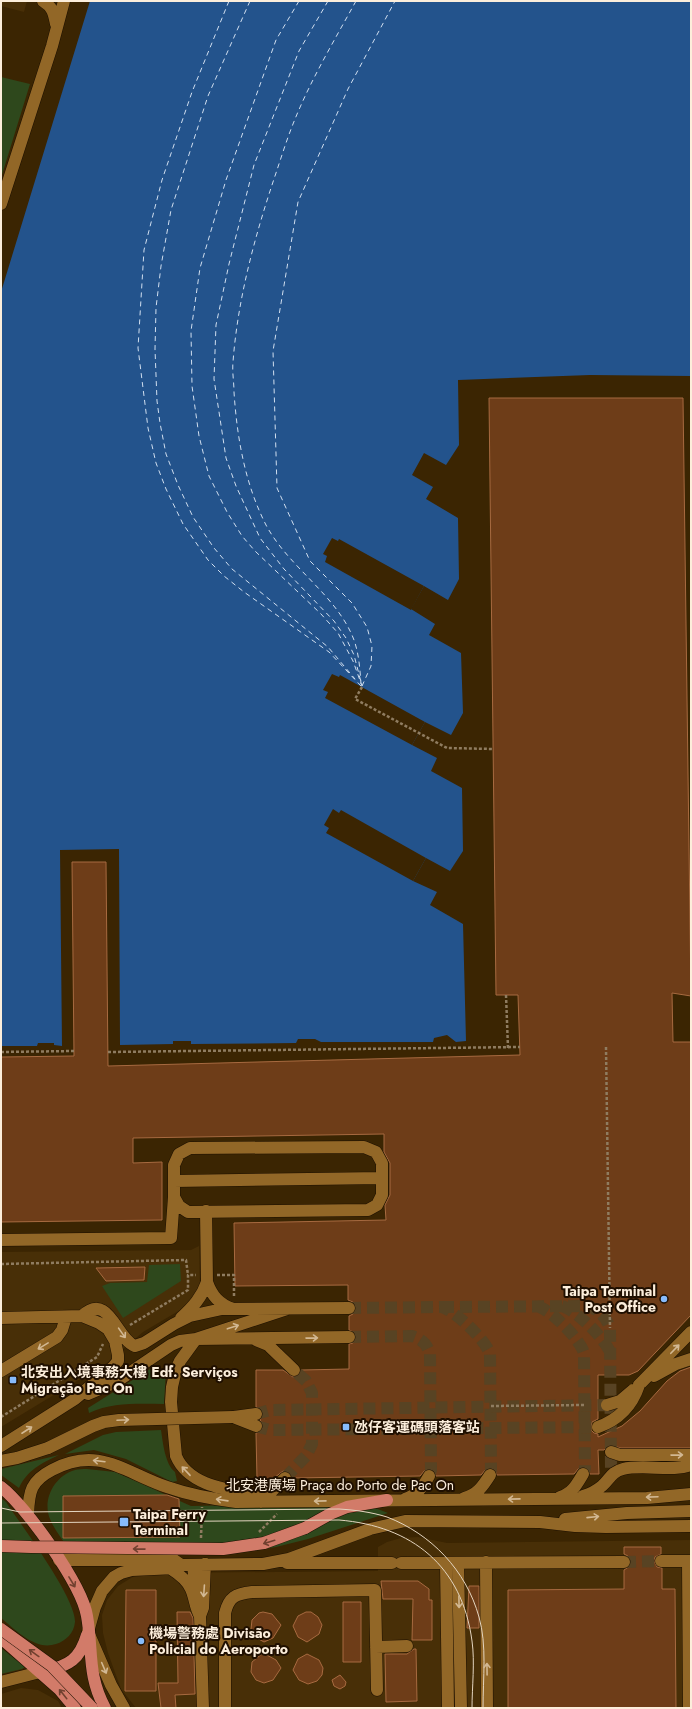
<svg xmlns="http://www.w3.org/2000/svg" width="692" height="1709" font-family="Jost,'Noto Sans SC',sans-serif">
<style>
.built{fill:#482f07}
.green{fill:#2e481c}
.water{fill:#23538c}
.pier{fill:#3b2502}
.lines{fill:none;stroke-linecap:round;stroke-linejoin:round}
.ferry{stroke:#d1dff0;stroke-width:1;stroke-dasharray:5 4;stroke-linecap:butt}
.building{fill:#6e3d18;stroke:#a76a40}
.minor-tunnel{stroke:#584323;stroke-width:12;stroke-dasharray:12 6;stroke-linecap:butt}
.minor-casing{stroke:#1d1000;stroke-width:13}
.major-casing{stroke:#1d1000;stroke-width:13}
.path{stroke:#8f7c60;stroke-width:2.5;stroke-dasharray:3 2;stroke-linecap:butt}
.minor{stroke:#926727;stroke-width:12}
.major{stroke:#d27b69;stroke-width:12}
.tram{stroke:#e4d5c0;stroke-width:1}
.minor-bridge-casing{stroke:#1d1000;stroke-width:13;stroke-linecap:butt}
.major-bridge-casing{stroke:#1d1000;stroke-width:13;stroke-linecap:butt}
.minor-bridge{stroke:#926727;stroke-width:12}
.major-bridge{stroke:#d27b69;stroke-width:12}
.oneway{stroke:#d2b893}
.oneway2{stroke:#70402f}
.poi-dot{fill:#87bbfb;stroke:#1f0f00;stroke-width:1.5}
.labels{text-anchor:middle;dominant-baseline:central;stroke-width:4;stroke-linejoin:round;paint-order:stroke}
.poi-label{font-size:14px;font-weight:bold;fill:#fceedb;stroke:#1f0f00;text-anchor:start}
.street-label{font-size:14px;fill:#fceedb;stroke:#1f0f00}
</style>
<rect width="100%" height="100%" fill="#3b2502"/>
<path class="built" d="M 1,1 L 27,1 L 24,12 L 1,6 Z
M 199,1246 L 200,1288 L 192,1303 L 143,1332 L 108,1362 L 1,1427 L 1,1252 L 191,1250 Z
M 418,1537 L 447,1543 L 691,1540 L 691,1708 L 136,1708 L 121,1689 L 108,1653 L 103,1633 L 102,1615 L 107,1600 L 118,1586 L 136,1575 L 158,1573 L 378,1571 L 378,1547 L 387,1542 L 401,1538 Z
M 21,1688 L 38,1690 L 58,1701 L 62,1708 L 1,1708 L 1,1694 Z"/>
<path class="green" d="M 1,77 L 30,84 L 1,178 Z
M 180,1264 L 181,1281 L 123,1318 L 102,1286 L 110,1283 L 147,1282 L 149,1265 Z
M 155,1366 L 166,1371 L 164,1404 C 138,1404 113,1402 89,1413 L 88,1408 Z
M 161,1430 C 163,1443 165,1464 175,1472 L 177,1481 L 172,1482 L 126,1459 L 94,1450 L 65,1454 L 103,1435 L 116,1432 Z
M 59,1455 C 42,1463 27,1470 19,1488 L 1,1475 L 1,1469 Z
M 87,1469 L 115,1472 L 191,1506 L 354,1503 L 375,1508 L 388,1513 L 308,1539 L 276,1547 L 246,1552 L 216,1555 L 68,1548 C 62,1539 54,1529 50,1519 C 42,1500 54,1476 75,1470 C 78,1469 83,1469 87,1469 Z
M 1,1498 L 6,1502 C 21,1525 76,1598 75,1622 C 74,1633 66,1641 56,1644 C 35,1651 16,1630 1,1618 Z
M 1,1648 L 25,1667 L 22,1669 L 1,1674 Z"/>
<path class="water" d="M 90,1 L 691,1 L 691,376 L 590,375 L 458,380 L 459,445 L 446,465 L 424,453 L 412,475 L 433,487 L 426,499 L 458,518 L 459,579 L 448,600 L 424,586 L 411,609 L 435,624 L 429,635 L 461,653 L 463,713 L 451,735 L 425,722 L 412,745 L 437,758 L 431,771 L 462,788 L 463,851 L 450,871 L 426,858 L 413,881 L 437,892 L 430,905 L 463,924 L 466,1041 L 456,1042 L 447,1035 L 434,1038 L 433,1042 L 321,1042 L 315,1039 L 298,1039 L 296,1043 L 191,1044 L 191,1041 L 173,1041 L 173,1044 L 120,1045 L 119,849 L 60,850 L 62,1046 L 54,1045 L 54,1043 L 38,1043 L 37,1046 L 1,1046 L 1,292 Z"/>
<path class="pier" d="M 332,538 L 338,541 L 339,539 L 424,586 L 411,610 L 325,562 L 327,556 L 323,554 Z
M 332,674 L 339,677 L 340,675 L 425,722 L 412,745 L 325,698 L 328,692 L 323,690 Z
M 333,809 L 339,813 L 341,810 L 426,858 L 413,881 L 326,833 L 329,828 L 324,825 Z"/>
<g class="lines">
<path class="ferry" d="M 229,1 L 192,92 L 162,180 L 144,250 L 138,348 L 148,428 L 156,463 L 166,489 L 183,524 L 208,560 L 224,576 L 244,592 L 329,652 L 362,687
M 250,1 L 208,96 L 171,210 L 161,266 L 156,308 L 155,349 L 157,401 L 160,423 L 166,454 L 178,485 L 193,517 L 214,548 L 232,569 L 328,647 L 355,679
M 299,1 L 276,40 L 226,180 L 200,268 L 191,331 L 192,386 L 199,436 L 209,476 L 227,512 L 242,536 L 255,551 L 321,614 L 338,633 L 353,661 L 362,686
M 328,1 L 299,51 L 254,165 L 229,264 L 216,325 L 214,379 L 226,458 L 236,486 L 260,538 L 284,569 L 334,621 L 346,638 L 354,655 L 361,682
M 356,1 C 334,41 310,81 293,124 C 287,139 282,155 277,170 C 256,232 238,296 233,362 C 232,372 234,382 234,392 C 237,438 245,484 266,525 C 289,568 337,595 354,640 C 359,654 360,670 361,684
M 362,686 L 371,666 L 372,646 L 367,627 L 352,603 L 310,561 L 277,488 L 273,351 L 298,202 L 348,89 L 395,1"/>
</g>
<path class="building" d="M 489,398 L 683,398 L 691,996 L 672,993 L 673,1042 L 691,1042 L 691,1315 L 638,1371 L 629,1375 L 598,1375 L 598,1419 L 592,1422 L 591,1426 L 591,1430 L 594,1433 L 598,1434 L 598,1437 L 622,1426 L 640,1411 L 667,1381 L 680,1371 L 691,1367 L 691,1448 L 621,1448 L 609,1445 L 604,1450 L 598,1450 L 599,1474 L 590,1474 L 587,1468 L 583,1467 L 579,1468 L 574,1474 L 497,1475 L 494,1469 L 490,1468 L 486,1469 L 481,1475 L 436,1476 L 433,1470 L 429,1469 L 425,1470 L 420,1476 L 292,1478 L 290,1472 L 283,1471 L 274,1478 L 257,1479 L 256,1433 L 260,1432 L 263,1428 L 263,1424 L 260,1420 L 263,1413 L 262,1409 L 256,1407 L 256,1370 L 283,1370 L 293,1377 L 299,1375 L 301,1370 L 349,1369 L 349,1344 L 353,1343 L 356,1337 L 355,1333 L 349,1330 L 349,1316 L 353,1314 L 356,1308 L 353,1302 L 348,1300 L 348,1285 L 235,1286 L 234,1223 L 386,1220 L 385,1205 L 390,1195 L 390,1163 L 384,1152 L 384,1134 L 133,1138 L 133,1163 L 162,1162 L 162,1220 L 1,1222 L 1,1057 L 74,1056 L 72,862 L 106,862 L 108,1066 L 520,1055 L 518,995 L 496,995 Z
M 145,1267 L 144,1280 L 106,1281 L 96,1268 Z
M 167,1495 L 179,1499 L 180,1537 L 63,1538 L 63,1496 Z
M 624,1547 L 661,1547 L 661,1554 L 655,1557 L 654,1561 L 657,1567 L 662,1568 L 662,1589 L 675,1589 L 676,1708 L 508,1708 L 508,1590 L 624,1589 L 624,1570 L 630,1566 L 631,1562 L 628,1556 L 624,1554 Z
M 381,1581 L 418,1581 L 429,1589 L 429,1600 L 432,1600 L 432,1640 L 412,1640 L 413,1599 L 383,1599 Z
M 469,1586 L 479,1586 L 479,1628 L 467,1628 Z
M 126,1590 L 156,1590 L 156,1691 L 125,1691 Z
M 343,1602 L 361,1602 L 361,1662 L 343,1662 Z
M 177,1612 L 190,1612 L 193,1618 L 195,1694 L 175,1695 L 176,1708 L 161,1708 L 158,1683 L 178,1683 Z
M 263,1612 L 272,1614 L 281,1625 L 273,1638 L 264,1642 L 255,1637 L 251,1629 L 252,1620 L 259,1613 Z
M 306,1612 L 311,1612 L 318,1617 L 322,1625 L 319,1634 L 307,1642 L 298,1637 L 293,1626 L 298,1616 Z
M 414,1649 L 416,1649 L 417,1701 L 386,1702 L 385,1654 L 407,1654 Z
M 263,1653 L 276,1660 L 281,1668 L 273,1680 L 264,1683 L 256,1680 L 251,1672 L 252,1662 Z
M 307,1654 L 319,1660 L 323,1668 L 322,1675 L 317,1681 L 308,1684 L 299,1680 L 293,1670 L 298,1659 Z
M 340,1675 L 346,1682 L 345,1686 L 340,1689 L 334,1686 L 332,1680 Z"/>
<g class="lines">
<path class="minor-tunnel" d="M 537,1306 C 551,1310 580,1339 584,1353 L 585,1468 L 583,1474
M 562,1306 C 576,1310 605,1339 610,1352
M 442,1307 L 587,1306 C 598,1309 606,1316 610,1328 L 611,1474
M 349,1308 L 442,1307 C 456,1312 485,1339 490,1354 L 491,1469 L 490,1475
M 349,1337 L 412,1336 C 422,1339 427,1344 430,1354 L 431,1470 L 429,1476
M 256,1414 L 270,1410 L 607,1405
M 256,1426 L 270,1430 L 277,1430 L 598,1427
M 285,1478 L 306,1456 L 312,1444 L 312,1393 L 306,1381 L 294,1370
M 624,1562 L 661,1561"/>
<defs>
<path id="minor" d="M 43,1 C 53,7 54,14 56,24
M 1,204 L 52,46 L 64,1
M 174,1181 L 382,1178
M 206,1211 L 207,1282 C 212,1296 219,1304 233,1309
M 1,1240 L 171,1238 L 174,1197 L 174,1165 L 179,1154 L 190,1148 L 364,1147 L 376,1152 L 382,1163 L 382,1195 L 377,1205 L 368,1210 L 188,1212 L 179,1206 L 174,1197
M 82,1316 C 109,1291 116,1339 135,1346 L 144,1343 L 174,1324 L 190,1316 L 222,1309 L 349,1308
M 1,1318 L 82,1316 L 99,1323 L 108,1329 L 115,1341 L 118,1355 L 118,1361 L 113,1367 L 75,1399 L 1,1446
M 181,1318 C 193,1307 202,1297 207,1282
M 256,1340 L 268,1345 L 294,1370
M 1,1371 L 57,1337 L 62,1330 L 66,1317
M 654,1376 L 676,1364 L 691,1359
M 639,1385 L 691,1332
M 88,1394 L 116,1382 L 171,1345 L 180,1341 L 196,1339 L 349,1337
M 233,1417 L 256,1426
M 234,1417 L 256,1414
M 611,1452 L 620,1455 L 691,1455
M 1,1461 L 17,1458 L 48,1448
M 583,1496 C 590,1494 596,1491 602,1486 C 610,1479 611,1472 623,1469 C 643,1464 673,1472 691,1465
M 266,1497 C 235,1490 190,1489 176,1456 L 171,1402 L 172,1387 L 176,1370 L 180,1361 L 196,1339 L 287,1309
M 560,1497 C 572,1494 577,1484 583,1474
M 464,1498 C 477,1495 483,1486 490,1475
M 405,1499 C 417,1495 423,1487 429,1476
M 261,1502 L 285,1478
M 28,1514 C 29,1491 31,1481 52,1470 C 99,1445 125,1473 167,1487 C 190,1495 212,1499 236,1502 L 647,1498 L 691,1494
M 565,1519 L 627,1513 L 691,1511
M 59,1560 L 174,1560 L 181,1565 L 263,1564 L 289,1559 L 370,1529 L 405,1521 L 540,1522 L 575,1526 L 606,1527 L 691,1526
M 661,1561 L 691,1561
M 688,1561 L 689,1708
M 486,1562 L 487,1708
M 287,1563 L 392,1563
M 401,1563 L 624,1562
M 446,1563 L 448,1708
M 458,1563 L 461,1708
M 171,1569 C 179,1574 187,1580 191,1589 C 195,1598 195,1607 200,1616
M 191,1588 L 195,1583 L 193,1565
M 376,1647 L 407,1646
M 1,1682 L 40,1672
M 124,1708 L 111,1685 L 88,1632 L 95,1607 L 102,1591 L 114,1577 L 121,1573 L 132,1570 L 176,1568 L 181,1565
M 203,1708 L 200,1616 L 203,1608 L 205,1564
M 225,1708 L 225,1613 C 229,1597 235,1594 252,1592 L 375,1590 L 377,1690"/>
<path id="major" d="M 1,1487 C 26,1506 82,1585 87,1616 C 93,1650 87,1675 105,1708
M 305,1528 L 330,1514 L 347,1507 L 387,1500
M 1,1638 L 59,1689 L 75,1708
M 45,1671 C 69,1666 80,1659 87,1635"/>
</defs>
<use href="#minor" class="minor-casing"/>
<use href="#major" class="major-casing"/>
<path class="path" d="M 362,687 L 355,699 L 447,748 L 493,749
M 506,995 L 508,1048
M 606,1047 L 610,1328
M 1,1052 L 74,1051
M 108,1052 L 520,1047
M 1,1264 L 186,1260 L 188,1275
M 217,1275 L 234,1275 L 234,1297
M 130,1325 L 188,1290 L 188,1275 L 196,1275
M 491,1406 L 585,1405
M 1,1417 L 97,1357 L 103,1344
M 259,1532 L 277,1514
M 201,1538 L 202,1507"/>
<use href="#minor" class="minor"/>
<use href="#major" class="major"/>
<path class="tram" d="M 1,1508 L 20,1512 L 339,1509 C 355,1510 371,1512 387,1517 C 431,1534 466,1570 479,1617 C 487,1645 483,1678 483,1708
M 1,1523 L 339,1520 C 412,1526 462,1566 472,1641 C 475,1662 472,1687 472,1708"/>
<defs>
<path id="minor-bridge" d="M 607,1405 L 620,1401 L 633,1390
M 598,1427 C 618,1420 632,1406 639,1385
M 48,1448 L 93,1426 L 104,1422 L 119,1420 L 233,1417"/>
<path id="major-bridge" d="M 1,1546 L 31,1547 L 223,1549 L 264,1543 L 305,1528
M 1,1629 L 52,1666 L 92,1708"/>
</defs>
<use href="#minor-bridge" class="minor-bridge-casing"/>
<use href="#major-bridge" class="major-bridge-casing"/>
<use href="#minor-bridge" class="minor-bridge"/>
<use href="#major-bridge" class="major-bridge"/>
</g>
<defs><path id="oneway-shaft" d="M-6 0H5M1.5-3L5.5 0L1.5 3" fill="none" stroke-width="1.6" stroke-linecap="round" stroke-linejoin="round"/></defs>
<g class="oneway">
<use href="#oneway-shaft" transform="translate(233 1327) rotate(-18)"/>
<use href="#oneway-shaft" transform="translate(122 1333) rotate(55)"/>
<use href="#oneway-shaft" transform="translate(312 1338) rotate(-1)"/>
<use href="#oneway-shaft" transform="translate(43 1346) rotate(149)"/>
<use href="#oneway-shaft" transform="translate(675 1349) rotate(-46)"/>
<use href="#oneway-shaft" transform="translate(123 1420) rotate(-3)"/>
<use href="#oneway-shaft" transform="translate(27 1430) rotate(-33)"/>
<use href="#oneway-shaft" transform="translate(677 1455) rotate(-1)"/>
<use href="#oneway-shaft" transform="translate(99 1461) rotate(-173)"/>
<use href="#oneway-shaft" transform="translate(186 1471) rotate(-133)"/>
<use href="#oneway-shaft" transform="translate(652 1497) rotate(178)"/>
<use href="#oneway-shaft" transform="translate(514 1499) rotate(179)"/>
<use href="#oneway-shaft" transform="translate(222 1500) rotate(-172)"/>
<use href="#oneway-shaft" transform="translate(320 1501) rotate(179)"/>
<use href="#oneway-shaft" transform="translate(593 1517) rotate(-6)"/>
<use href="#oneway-shaft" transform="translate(204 1591) rotate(94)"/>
<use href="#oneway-shaft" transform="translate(459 1602) rotate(89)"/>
<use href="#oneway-shaft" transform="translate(104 1668) rotate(67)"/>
<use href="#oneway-shaft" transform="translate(487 1669) rotate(-91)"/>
</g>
<g class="oneway2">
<use href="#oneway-shaft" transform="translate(269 1542) rotate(163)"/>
<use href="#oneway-shaft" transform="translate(139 1549) rotate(-179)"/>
<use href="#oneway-shaft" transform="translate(72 1582) rotate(59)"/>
<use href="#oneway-shaft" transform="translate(34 1653) rotate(-144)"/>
<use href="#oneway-shaft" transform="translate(63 1694) rotate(-129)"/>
</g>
<g class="poi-dot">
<circle cx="664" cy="1299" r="4"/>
<rect x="9" y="1376" width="8" height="8" rx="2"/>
<rect x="342" y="1423" width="8" height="8" rx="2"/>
<rect x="119" y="1517" width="10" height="10" rx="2"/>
<circle cx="141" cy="1641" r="4"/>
</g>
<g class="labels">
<g class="poi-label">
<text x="656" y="1291" text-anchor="end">Taipa Terminal<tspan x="656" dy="16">Post Office</tspan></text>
<text x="21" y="1372">北安出入境事務大樓 Edf. Serviços<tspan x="21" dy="16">Migração Pac On</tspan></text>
<text x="354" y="1427">氹仔客運碼頭落客站</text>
<text x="133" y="1514">Taipa Ferry<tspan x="133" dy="16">Terminal</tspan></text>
<text x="149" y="1633">機場警務處 Divisão<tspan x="149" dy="16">Policial do Aeroporto</tspan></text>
</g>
<g class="street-label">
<text x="340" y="1485">北安港廣場 Praça do Porto de Pac On</text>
</g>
</g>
<rect width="692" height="1709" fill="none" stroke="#fceedb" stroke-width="4"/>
</svg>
